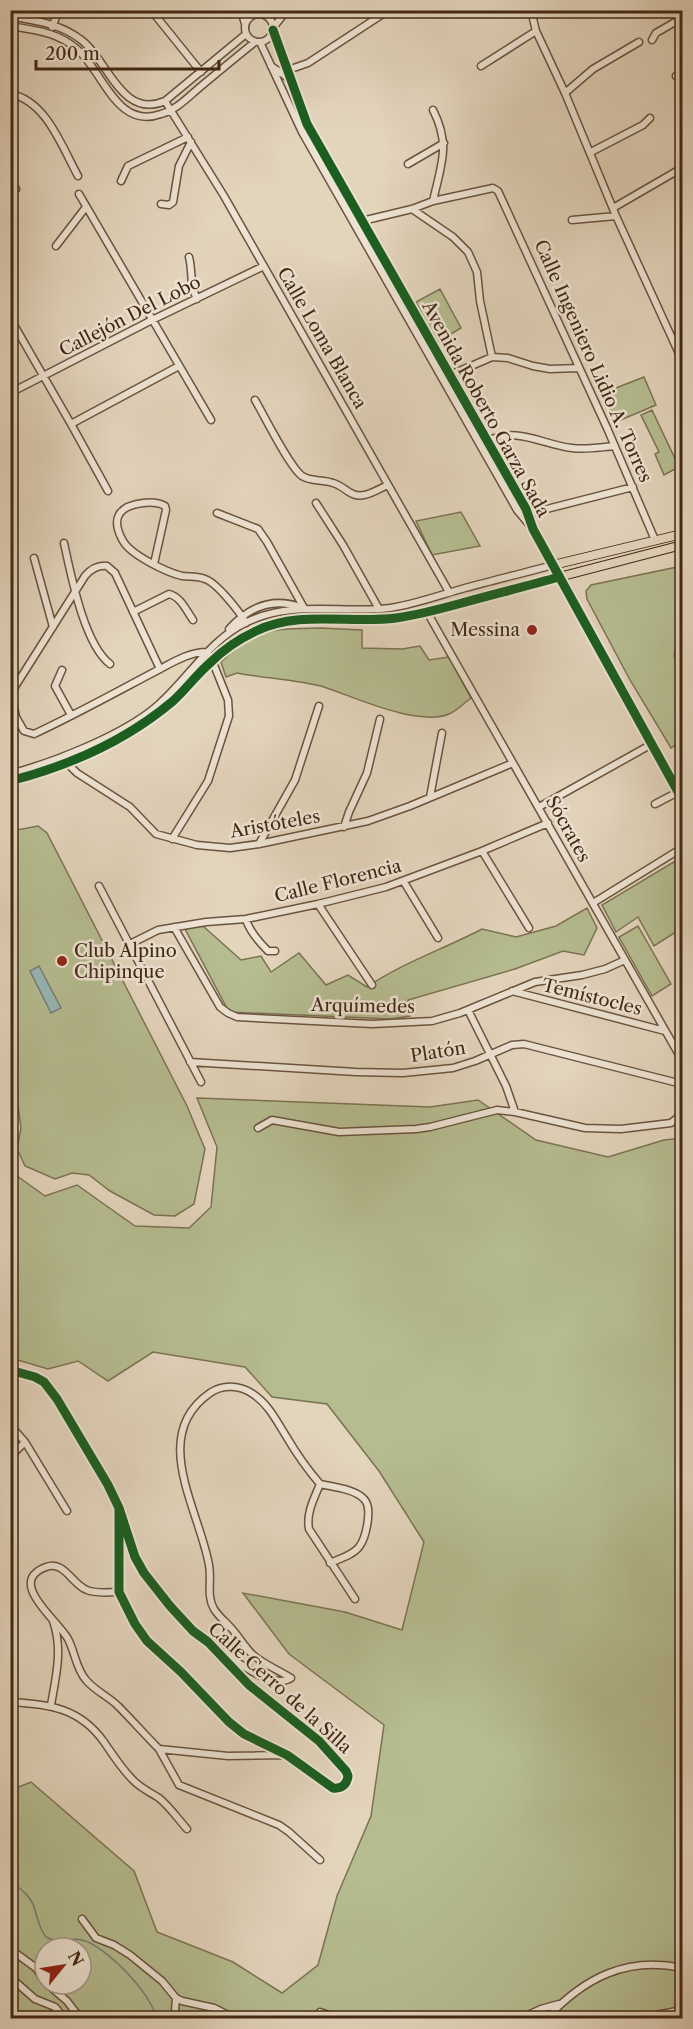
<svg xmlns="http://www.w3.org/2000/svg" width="693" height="2029" font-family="'Libre Caslon Text',serif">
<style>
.green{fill:#b5bc90;stroke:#7c7252;stroke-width:1.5;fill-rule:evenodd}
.water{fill:#97b7b8;stroke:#757e76;stroke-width:1.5}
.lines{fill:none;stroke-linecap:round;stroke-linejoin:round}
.stream{stroke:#757e76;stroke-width:1.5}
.minor-casing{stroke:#6a533e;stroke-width:9}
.major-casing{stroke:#422814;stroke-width:10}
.minor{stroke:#ede3d3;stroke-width:6}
.major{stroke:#e3d4bc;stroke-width:8}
.cycleway-casing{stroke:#ede3d3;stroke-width:13}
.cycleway{stroke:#1b5e20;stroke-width:9}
.poi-dot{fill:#8f2418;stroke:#ede3d3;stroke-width:2}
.labels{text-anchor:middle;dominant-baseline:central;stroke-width:5;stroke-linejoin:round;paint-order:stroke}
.street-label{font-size:18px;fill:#422814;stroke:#ede3d3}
.poi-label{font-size:18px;fill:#422814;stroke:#ede3d3;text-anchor:end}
</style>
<rect width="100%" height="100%" fill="#e3d4bc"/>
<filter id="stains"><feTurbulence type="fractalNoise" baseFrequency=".00333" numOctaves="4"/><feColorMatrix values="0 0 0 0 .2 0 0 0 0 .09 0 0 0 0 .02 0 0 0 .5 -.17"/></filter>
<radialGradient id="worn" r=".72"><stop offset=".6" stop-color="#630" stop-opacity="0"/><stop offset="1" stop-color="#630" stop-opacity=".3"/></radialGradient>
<path class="green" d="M 440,289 L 461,328 L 436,343 L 416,302 Z
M 644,377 L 656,405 L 616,422 L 603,393 Z
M 652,410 L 679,467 L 664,475 L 655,454 L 659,452 L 641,415 Z
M 461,512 L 480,546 L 432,555 L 416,521 Z
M 682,566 L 682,610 L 674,656 L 682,658 L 682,704 L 676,708 L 682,718 L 682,741 L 671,748 L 630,680 L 587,599 L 586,591 L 591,585 Z
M 320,628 L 362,630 L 362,648 L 402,649 L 420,646 L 429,660 L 449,657 L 471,698 C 464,703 457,711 449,714 C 418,727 354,697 324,687 C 298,680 263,678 237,673 L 226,677 L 221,662 C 256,627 273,629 320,628 Z
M 38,826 L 47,833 L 187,1106 L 205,1149 L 194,1204 L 175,1216 L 154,1215 L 110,1191 L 89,1175 L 72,1173 L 55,1179 L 25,1166 L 17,1149 L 21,1128 L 18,1106 L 11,1089 L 11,831 Z
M 682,857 L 682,928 L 654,946 L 638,917 L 616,932 L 602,905 Z
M 587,908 L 597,928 L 584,955 L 563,951 L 515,969 L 408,1000 L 410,1016 L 391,1019 L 229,1012 L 185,929 L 203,926 L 241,960 L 261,956 L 271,972 L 299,953 L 326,985 L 348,975 L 367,987 C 402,963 444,949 482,929 L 516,937 L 556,926 Z
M 638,926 L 671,984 L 652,996 L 619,937 Z
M 197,1098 L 430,1107 L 478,1100 L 536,1140 L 608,1157 L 664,1140 L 682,1138 L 682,2018 L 11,2018 L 11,1790 L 31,1782 L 134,1871 L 157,1932 L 233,1962 L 282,1993 L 318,1965 L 337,1896 L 371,1816 L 384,1725 L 289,1654 L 243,1593 L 345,1612 L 402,1630 L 424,1542 L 379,1471 L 327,1404 L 272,1397 L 245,1367 L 153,1352 L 108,1381 L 78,1361 L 48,1369 L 11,1358 L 10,1171 L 45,1196 L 77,1185 L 135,1226 L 189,1228 L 211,1207 L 217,1147 ZM 45,1948 L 81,1948 L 81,1984 L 45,1984 Z"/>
<path class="water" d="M 39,966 L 61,1008 L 51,1013 L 30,971 Z"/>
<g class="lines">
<path class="stream" d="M 10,1881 C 21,1889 32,1897 35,1910 C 38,1920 39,1928 46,1937 C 65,1946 68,1936 82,1940 C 105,1945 153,1995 156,2018"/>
<defs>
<path id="minor" d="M 151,10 L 201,72
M 241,10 L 245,24
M 531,10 L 536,31 L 565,93 L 616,216 L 682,360
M245 28a14 14 0 1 1 28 0a14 14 0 1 1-28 0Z
M 10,16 C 35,21 59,23 80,39 C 108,59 121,120 165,101 L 246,34
M 268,17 L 282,10
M 10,26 C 35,30 58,32 78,50 C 103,72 117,130 161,114 C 176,110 187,98 199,88 C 217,73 236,57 255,42
M 52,27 L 59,10
M 273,28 L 287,10
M 273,30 L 307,124 L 526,509 L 533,529 L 682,799
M 652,40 L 656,33 L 682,18
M 260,42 L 302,132 L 517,510 L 532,528
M 271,66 L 291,80
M 481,66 L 536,31
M 288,70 L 308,63 L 389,10
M 676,76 L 682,73
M 565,93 L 593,69 L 639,42
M 10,94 C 46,100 62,147 78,176
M 165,101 L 224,196 L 449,592
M 591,152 L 643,125 L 650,118
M 408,164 L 444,143
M 10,180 L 16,189
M 121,181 L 128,166 L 188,137
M 79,194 L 211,420
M 433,201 C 441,165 451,145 433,110
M 161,204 L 169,205 L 173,202 L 179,166 L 191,142
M 613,208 L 682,168
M 412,209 L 453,237 L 468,252 L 477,272 L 480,301 L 492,357
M 572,220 L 616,216
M 362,221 L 412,209 L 433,201 L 493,188 L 498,191 L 607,428 L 655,540
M 56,246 L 86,207
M 189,257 C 193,273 189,283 197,299
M 10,318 L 71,424 L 179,366
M 448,376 L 492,357 L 508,358 L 533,366 L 550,369 L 579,368
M 10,393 L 152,320 L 264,266
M 255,400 C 265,417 289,466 302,476 C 311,482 323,479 333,483 C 340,485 344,489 349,492 C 362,501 376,490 388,485
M 71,424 L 108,491
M 488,441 C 517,426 543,445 572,448 C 586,450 601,447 615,446
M 316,503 L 343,545 L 379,609
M 217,513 L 258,529 L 267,542 L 304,608
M 527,514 L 633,487
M 64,543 C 71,575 84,644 110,664
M 34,558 L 53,627
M 154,564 L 166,510 L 165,506 C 158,502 151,502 143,503 C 119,506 110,518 123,541 C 131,555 166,572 182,576 C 190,577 198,576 205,579 C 217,583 239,611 246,623
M 133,612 L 169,594 C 181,597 186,610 193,620
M 427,612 L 682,1060
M 229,629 C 248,608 272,597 300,607
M 160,669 L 115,573 L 107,566 C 98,565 91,569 85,576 L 11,693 L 16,717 L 24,731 L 34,734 C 77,714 118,691 160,669 C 175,661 190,652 207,652
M 62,670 L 55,686 L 71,715
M 64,760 L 77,773 L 130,807 L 156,834 L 197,845 L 230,848 L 259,844 L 368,821 L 410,806 L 513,763
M 10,774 C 54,762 124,735 158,705 C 189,678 209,640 247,622 C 293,600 342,614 390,608 C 416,604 440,595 465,588 C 494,580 524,573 553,565
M 10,781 C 68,766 127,740 173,701 C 186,689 197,674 211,662 C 223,650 241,638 256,631 C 299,610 350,624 396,618 C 418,615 440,609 462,603 C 495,594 527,586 559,577
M 430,797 L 442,733
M 655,804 L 678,792
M 539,807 L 652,744
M 344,827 L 349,812 L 367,773 L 380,719
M 172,839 L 208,781 L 229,716 L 228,700 L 212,660 L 207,652
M 259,844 L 295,780 L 319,706
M 482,851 L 529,928
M 404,882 L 438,938
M 99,886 L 201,1082
M 593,903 L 682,848
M 318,904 L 372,985
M 246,919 C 249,931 259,942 268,951 L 275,951
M 174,927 L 220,1007 L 228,1013 L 237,1017 L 372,1024 L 432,1021 L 460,1013 L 535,982 L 582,975 L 605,969 L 625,960
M 130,944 L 158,930 L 206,922 L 246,919 L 318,904 L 386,887 L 482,851 L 548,823
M 512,991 L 665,1031
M 468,1010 L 506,1086 L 515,1112
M 190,1062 L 356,1072 L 403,1073 L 453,1068 L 475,1061 L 512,1045 L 524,1044 L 682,1084
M 258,1128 L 272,1120 L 339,1132 L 416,1129 L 430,1127 L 497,1110 L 515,1112 L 585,1128 L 621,1129 L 671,1123 L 682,1114
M 10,1370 L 35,1377 L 44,1382 L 57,1399 L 108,1485 L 119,1508 L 135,1557 L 144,1573 L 170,1606 L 193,1631 L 208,1642 L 249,1685 L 319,1741 L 346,1771 L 348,1776 C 347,1785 341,1789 333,1788 L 287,1755 L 244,1734 L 229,1722 L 181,1672 L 147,1641 L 135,1624 L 119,1592 L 119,1508
M 10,1425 L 25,1442 L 67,1511
M 10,1457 L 25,1442
M 320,1484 C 333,1487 355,1489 364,1499 C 373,1508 366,1538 359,1547 C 353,1555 339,1559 330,1563
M 119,1592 C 109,1592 96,1594 87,1590 C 72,1585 65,1560 46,1567 C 5,1582 59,1621 68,1639 C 75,1652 76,1669 86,1680 C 95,1691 108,1696 118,1706 C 132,1720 145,1735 159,1749 L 228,1756 L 287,1755
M 216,1647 C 234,1659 271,1691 291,1678 C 278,1670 263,1664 252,1654 C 245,1647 239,1637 232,1629 C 226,1622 219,1617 214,1609 C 206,1595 212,1580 209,1565 C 199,1509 149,1435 210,1393 C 223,1384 240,1385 253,1394 C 269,1405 276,1420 286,1436 C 296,1453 307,1469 320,1484 C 314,1499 306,1513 309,1529 L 355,1599
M 10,1702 C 49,1704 80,1708 104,1742 C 113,1755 121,1768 132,1779 C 140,1788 150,1792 159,1798 C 170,1807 178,1819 187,1829
M 51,1705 C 56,1676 63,1649 53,1621
M 159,1749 L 179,1785 L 279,1825 L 289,1832 L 320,1860
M 82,1919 L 96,1938 L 114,1945 L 130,1955 L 162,1981 L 176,1998 L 182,2001 L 214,2008 L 234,2018
M 10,1949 L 36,1968 L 45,1982
M 10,1977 L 35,1999 L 55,2007 L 64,2018
M 47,1984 L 67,2001 L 80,2018
M 176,1998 L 175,2011 L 178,2018
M 320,2012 L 338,2018
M 521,2018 L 541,2009 L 559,2004
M 547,2018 C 584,1978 627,1956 682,1968
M 641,2018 L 682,2010"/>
<path id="major" d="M 553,565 L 682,534
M 559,577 L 682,545"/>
</defs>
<use href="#minor" class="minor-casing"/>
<use href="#major" class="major-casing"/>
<use href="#minor" class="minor"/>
<use href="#major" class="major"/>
<defs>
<path id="cycleway" d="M 273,30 L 307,124 L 526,509 L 533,529 L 682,799
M 10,781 C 68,766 127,740 173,701 C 186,689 197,674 211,662 C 223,650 241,638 256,631 C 299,610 350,624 396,618 C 418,615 440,609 462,603 C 495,594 527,586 559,577
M 10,1370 L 35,1377 L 44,1382 L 57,1399 L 108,1485 L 119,1508 L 135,1557 L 144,1573 L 170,1606 L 193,1631 L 208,1642 L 249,1685 L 319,1741 L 346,1771 L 348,1776 C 347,1785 341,1789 333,1788 L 287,1755 L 244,1734 L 229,1722 L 181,1672 L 147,1641 L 135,1624 L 119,1592 L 119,1508"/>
</defs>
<use href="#cycleway" class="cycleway-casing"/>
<use href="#cycleway" class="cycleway"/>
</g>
<g class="poi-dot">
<circle cx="532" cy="630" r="6"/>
<circle cx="62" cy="961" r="6"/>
</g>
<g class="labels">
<g class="street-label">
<text transform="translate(130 316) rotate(-27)">Callejón Del Lobo</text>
<text transform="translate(322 338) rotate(60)">Calle Loma Blanca</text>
<text transform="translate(593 361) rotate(66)">Calle Ingeniero Lidio A. Torres</text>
<text transform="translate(486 409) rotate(61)">Avenida Roberto Garza Sada</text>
<text transform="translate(275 824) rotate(-10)">Aristóteles</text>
<text transform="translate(568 829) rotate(61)">Sócrates</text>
<text transform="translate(338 881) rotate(-14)">Calle Florencia</text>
<text transform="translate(592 997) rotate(14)">Temístocles</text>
<text transform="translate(363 1006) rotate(1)">Arquímedes</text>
<text transform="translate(438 1052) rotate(-9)">Platón</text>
<text transform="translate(280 1688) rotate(42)">Calle Cerro de la Silla</text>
</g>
<g class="poi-label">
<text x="520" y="630">Messina</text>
<text x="74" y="951" text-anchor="start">Club Alpino<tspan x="74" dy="21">Chipinque</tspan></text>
</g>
</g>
<rect width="693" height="2029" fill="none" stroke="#e3d4bc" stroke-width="36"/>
<rect x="12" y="12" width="669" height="2005" fill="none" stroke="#422814" stroke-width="3"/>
<rect x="18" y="18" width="657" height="1993" fill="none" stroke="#422814" stroke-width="1.5"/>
<g transform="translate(63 1966) rotate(60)"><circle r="28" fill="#ede3d3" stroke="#a99887" stroke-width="1.5"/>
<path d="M0-4.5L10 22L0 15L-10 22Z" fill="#8f2418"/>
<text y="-9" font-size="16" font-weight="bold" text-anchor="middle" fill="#422814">N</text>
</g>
<path d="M36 60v9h183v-9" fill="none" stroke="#422814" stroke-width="3"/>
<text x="45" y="60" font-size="18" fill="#422814" stroke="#ede3d3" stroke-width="4.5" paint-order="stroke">200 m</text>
<rect width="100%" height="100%" filter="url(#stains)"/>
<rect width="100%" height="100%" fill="url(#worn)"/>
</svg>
